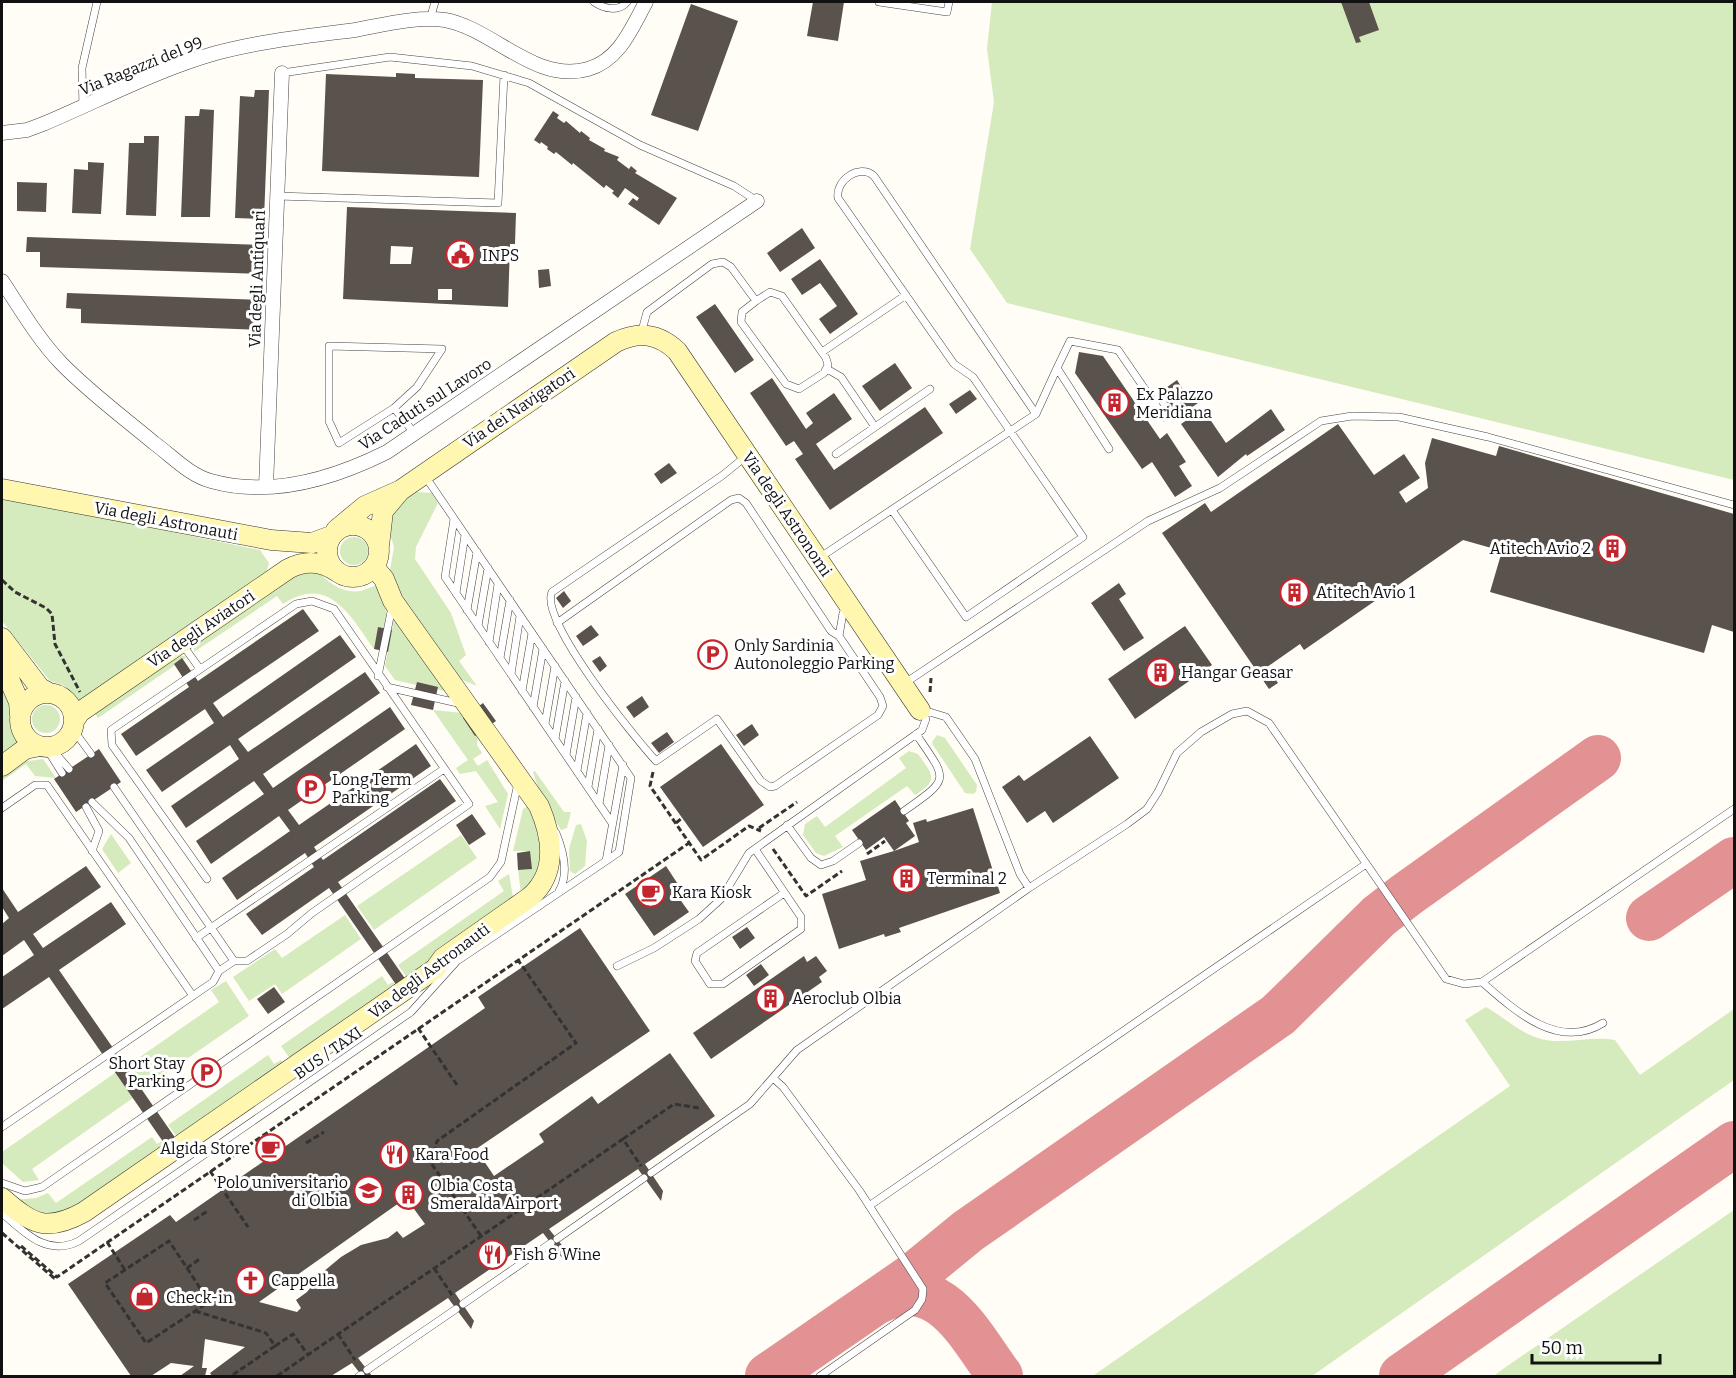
<svg xmlns="http://www.w3.org/2000/svg" width="1736" height="1378" font-family="Bitter,serif">
<style>
.green{fill:#d5ebbd}
.lines{fill:none;stroke-linecap:round;stroke-linejoin:round}
.taxiway{stroke:#e29292;stroke-width:46}
.building{fill:#5a524d;fill-rule:evenodd}
.lane-casing{stroke:#444;stroke-width:8}
.street-casing{stroke:#444;stroke-width:15}
.secondary-casing{stroke:#333;stroke-width:21}
.path{stroke:#333;stroke-width:3;stroke-dasharray:6 3;stroke-linecap:butt}
.lane{stroke:#fff;stroke-width:7}
.street{stroke:#fff;stroke-width:14}
.secondary{stroke:#fff6b0;stroke-width:20}
.labels{text-anchor:middle;dominant-baseline:central;stroke-width:6;stroke-linejoin:round;paint-order:stroke}
.street-label{font-size:16px;fill:#111;stroke:#fff}
.poi-label{font-size:16px;fill:#111;stroke:#fff;text-anchor:start}
</style>
<rect width="100%" height="100%" fill="#fffdf5"/>
<path class="green" d="M 992,2 L 1734,2 L 1734,480 L 1007,303 L 970,249 L 994,102 L 987,49 Z
M 417,492 L 432,493 L 438,503 L 416,547 L 415,559 L 451,613 L 466,655 L 459,661 L 477,686 L 458,678 L 392,584 L 390,570 L 394,547 L 387,525 L 393,508 Z
M 2,497 L 260,550 L 269,563 L 265,577 L 79,702 L 63,685 L 50,681 L 2,621 Z
M340 551a14 14 0 1 1 28 0a14 14 0 1 1-28 0Z
M 317,570 C 328,583 343,594 361,591 C 368,589 373,585 380,586 L 387,610 L 384,629 L 378,628 L 374,649 C 351,617 329,573 283,604 L 277,596 L 194,652 L 194,642 L 290,575 Z
M 394,619 L 444,685 L 443,691 L 417,682 L 416,685 L 395,680 L 385,666 Z
M 174,654 L 187,657 L 98,718 L 93,711 Z
M 2,687 C 11,705 14,725 23,743 L 2,758 Z
M32 719a14 14 0 1 1 28 0a14 14 0 1 1-28 0Z
M 433,710 L 462,713 L 475,735 L 478,734 L 477,745 L 482,753 L 473,759 L 478,766 L 487,760 L 508,794 L 500,829 L 485,806 L 498,802 L 476,771 L 460,774 L 456,768 L 468,760 Z
M 937,735 L 945,738 L 977,785 L 976,792 L 973,794 L 965,793 L 933,745 L 932,742 Z
M 909,751 L 918,754 C 932,774 940,780 915,795 L 907,786 L 835,836 L 843,847 L 824,856 L 816,853 L 803,835 L 805,824 L 817,816 L 825,827 L 906,768 L 899,758 Z
M 43,759 L 56,778 L 35,776 L 26,764 L 2,781 L 2,776 L 21,762 Z
M 535,771 L 564,812 L 571,812 L 567,828 L 561,830 L 541,797 L 533,772 Z
M 528,806 L 542,838 L 540,872 L 521,894 L 518,870 L 531,869 L 529,851 L 513,851 L 523,809 Z
M 581,824 L 587,841 L 585,866 L 575,874 L 570,871 L 569,849 L 576,825 Z
M 111,834 L 131,863 L 118,873 L 102,849 Z
M 461,835 L 477,858 L 374,930 L 357,906 Z
M 509,874 L 514,903 L 408,979 L 398,965 L 504,891 L 498,881 Z
M 345,915 L 361,939 L 282,994 L 275,984 L 249,1001 L 233,977 L 275,949 L 282,958 Z
M 382,976 L 388,985 L 393,982 L 396,986 L 291,1060 L 281,1046 Z
M 226,981 L 249,1016 L 143,1089 L 127,1066 L 219,1002 L 211,990 Z
M 1486,1007 C 1502,1016 1518,1031 1535,1037 C 1560,1047 1589,1035 1615,1040 L 1640,1075 L 1734,1009 L 1734,1080 L 1312,1376 L 1094,1375 L 1510,1086 L 1465,1020 Z
M 268,1055 L 274,1064 L 281,1060 L 284,1065 L 178,1138 L 168,1125 Z
M 115,1073 L 133,1098 L 32,1169 L 39,1180 L 23,1182 L 2,1163 L 2,1152 Z
M 152,1137 L 157,1144 L 162,1141 L 166,1146 L 64,1216 L 51,1219 L 14,1200 L 36,1198 L 48,1193 L 56,1203 Z
M 1734,1210 L 1734,1376 L 1494,1376 L 1500,1371 Z"/>
<g class="lines">
<path class="taxiway" d="M 1649,918 L 1734,860
M 876,1302 C 939,1269 969,1334 1000,1376
M 768,1376 L 913,1276 L 968,1231 L 1278,1015 L 1379,916 L 1406,895 L 1598,758
M 1402,1376 L 1734,1144"/>
</g>
<path class="building" d="M 813,2 L 844,2 L 838,41 L 807,36 Z
M 1341,2 L 1369,2 L 1379,30 L 1359,37 L 1361,42 L 1356,43 Z
M 691,4 L 738,21 L 698,131 L 651,115 Z
M 396,73 L 415,74 L 415,78 L 483,80 L 479,177 L 322,171 L 326,74 L 396,77 Z
M 255,90 L 269,90 L 264,219 L 235,218 L 240,96 L 254,97 Z
M 200,109 L 214,110 L 210,217 L 181,217 L 185,116 L 199,116 Z
M 553,111 L 559,115 L 557,118 L 564,123 L 566,121 L 580,133 L 581,131 L 590,138 L 589,140 L 605,149 L 604,151 L 619,157 L 617,160 L 629,169 L 631,166 L 637,171 L 635,173 L 677,198 L 659,225 L 628,204 L 633,198 L 637,201 L 639,198 L 625,188 L 618,198 L 612,193 L 614,191 L 606,185 L 604,188 L 573,163 L 572,165 L 556,152 L 554,154 L 547,149 L 548,147 L 541,142 L 540,144 L 534,140 Z
M 144,136 L 159,136 L 156,216 L 126,215 L 129,143 L 144,143 Z
M 88,162 L 104,163 L 101,214 L 72,213 L 74,169 L 88,170 Z
M 17,182 L 47,183 L 46,212 L 17,211 Z
M 347,207 L 516,213 L 515,244 L 510,244 L 508,307 L 343,299 ZM 391,246 L 413,247 L 411,264 L 390,264 ZM 438,289 L 452,289 L 452,300 L 438,300 Z
M 802,228 L 815,248 L 780,272 L 767,253 Z
M 27,237 L 263,245 L 262,274 L 40,267 L 40,252 L 26,252 Z
M 820,259 L 858,314 L 830,334 L 819,319 L 837,306 L 820,283 L 802,295 L 791,279 Z
M 549,269 L 551,286 L 539,288 L 538,270 Z
M 67,293 L 261,300 L 260,330 L 81,323 L 81,309 L 66,308 Z
M 715,304 L 754,360 L 735,373 L 696,317 Z
M 1079,352 L 1103,356 L 1160,439 L 1167,433 L 1186,462 L 1179,466 L 1192,486 L 1175,497 L 1152,462 L 1142,469 L 1075,373 Z
M 895,363 L 912,388 L 880,411 L 862,386 Z
M 772,378 L 806,429 L 813,423 L 806,413 L 834,393 L 852,419 L 816,444 L 834,470 L 925,407 L 943,433 L 830,510 L 795,459 L 803,454 L 794,441 L 786,446 L 750,393 Z
M 1177,380 L 1189,399 L 1193,396 L 1198,403 L 1177,418 L 1160,392 Z
M 970,390 L 977,399 L 956,414 L 949,404 Z
M 1203,409 L 1226,443 L 1271,409 L 1285,430 L 1247,456 L 1246,454 L 1218,477 L 1181,424 Z
M 1338,424 L 1374,475 L 1404,454 L 1420,478 L 1399,492 L 1406,503 L 1428,488 L 1425,463 L 1432,438 L 1496,456 L 1499,446 L 1734,514 L 1734,632 L 1712,625 L 1704,653 L 1490,592 L 1502,551 L 1463,540 L 1304,650 L 1300,644 L 1267,667 L 1278,683 L 1269,689 L 1162,533 L 1205,503 L 1211,512 Z
M 669,463 L 677,473 L 661,484 L 654,474 Z
M 1119,583 L 1126,594 L 1119,599 L 1144,638 L 1124,651 L 1091,603 Z
M 564,591 L 571,601 L 563,608 L 556,598 Z
M 303,609 L 319,631 L 213,703 L 223,717 L 340,635 L 356,657 L 238,739 L 248,752 L 365,672 L 380,693 L 263,774 L 273,788 L 390,707 L 405,729 L 288,810 L 299,825 L 416,744 L 431,766 L 314,847 L 323,860 L 440,779 L 456,801 L 338,882 L 406,980 L 397,986 L 329,888 L 262,935 L 246,914 L 314,867 L 305,853 L 237,900 L 222,878 L 290,831 L 279,816 L 211,864 L 196,841 L 264,794 L 254,781 L 186,828 L 171,806 L 239,759 L 230,745 L 162,792 L 146,770 L 214,723 L 205,709 L 136,756 L 121,734 L 189,687 L 174,664 L 182,658 L 198,681 Z
M 591,625 L 599,635 L 583,646 L 576,636 Z
M 1185,626 L 1212,665 L 1135,719 L 1108,679 Z
M 378,627 L 392,630 L 388,652 L 374,649 Z
M 600,656 L 607,666 L 600,672 L 592,661 Z
M 417,682 L 438,687 L 433,710 L 411,705 Z
M 642,696 L 649,707 L 634,718 L 626,707 Z
M 483,703 L 496,721 L 475,736 L 463,718 Z
M 752,724 L 759,735 L 744,746 L 736,735 Z
M 667,732 L 674,742 L 659,753 L 651,743 Z
M 1090,736 L 1119,778 L 1053,823 L 1045,811 L 1027,823 L 1002,787 L 1019,775 L 1024,781 Z
M 721,744 L 764,805 L 703,847 L 660,787 Z
M 99,749 L 121,782 L 76,812 L 54,779 Z
M 895,800 L 909,821 L 906,823 L 915,836 L 894,851 L 919,842 L 913,823 L 926,819 L 927,822 L 973,808 L 1000,893 L 899,928 L 901,932 L 885,937 L 884,934 L 839,949 L 822,894 L 866,880 L 860,861 L 894,851 L 884,837 L 866,850 L 852,830 Z
M 472,814 L 486,834 L 469,845 L 456,825 Z
M 530,851 L 532,869 L 518,870 L 517,853 Z
M 86,866 L 101,887 L 33,934 L 43,948 L 111,902 L 126,924 L 59,970 L 176,1139 L 166,1146 L 49,977 L 2,1009 L 2,977 L 34,955 L 24,940 L 2,956 L 2,924 L 9,918 L 2,907 L 2,888 L 18,912 Z
M 666,866 L 685,895 L 679,898 L 689,912 L 654,936 L 625,894 Z
M 747,927 L 755,938 L 740,949 L 732,937 Z
M 580,928 L 650,1031 L 476,1149 L 494,1176 L 544,1142 L 539,1134 L 592,1096 L 598,1104 L 670,1053 L 715,1116 L 645,1164 L 663,1191 L 661,1201 L 638,1169 L 549,1229 L 569,1254 L 566,1263 L 543,1233 L 455,1293 L 474,1321 L 471,1329 L 448,1298 L 358,1358 L 372,1376 L 362,1376 L 352,1363 L 331,1376 L 212,1376 L 210,1373 L 245,1347 L 205,1339 L 202,1368 L 207,1368 L 205,1376 L 180,1376 L 194,1366 L 171,1363 L 151,1376 L 131,1376 L 68,1284 L 170,1215 L 176,1222 L 485,1008 L 478,997 ZM 406,1198 L 425,1224 L 403,1238 L 397,1231 L 388,1238 L 361,1245 L 341,1257 L 323,1272 L 307,1292 L 296,1300 L 301,1308 L 297,1312 L 259,1302 Z
M 804,956 L 807,962 L 816,956 L 827,971 L 819,977 L 822,982 L 711,1059 L 693,1033 Z
M 761,964 L 769,975 L 754,986 L 746,975 Z
M 274,987 L 285,1002 L 268,1014 L 257,999 Z"/>
<g class="lines">
<defs>
<path id="lane" d="M 594,2 C 604,9 619,12 627,2
M 879,2 L 947,12 L 949,2
M 430,19 L 435,2
M 282,73 L 390,57 L 472,66 L 529,83 L 640,145 L 734,186 L 757,201
M 83,108 L 82,68 L 97,2
M 277,196 L 498,203 L 504,75
M 641,334 L 647,312 L 712,264 L 723,262 L 731,267 L 756,301 L 770,292 L 782,296 L 826,358 L 828,365 L 824,373 L 799,389 L 786,384 L 741,322 L 742,312 L 756,301
M 822,352 L 906,295
M 827,369 L 841,377 L 875,427
M 394,408 L 339,443 L 329,421 L 329,346 L 442,349 L 417,387 L 394,408 L 415,434
M 1109,449 L 1057,368 L 1070,341 L 1118,350 L 1164,417
M 836,454 L 930,389
M 425,476 L 631,778 L 619,852 L 606,861
M 892,510 L 966,617 L 1083,537 L 973,377 L 954,364 L 838,198 C 835,181 859,163 874,176 L 1036,414
M 454,519 L 445,577 L 612,823
M 819,558 L 1036,414 L 1057,368
M 456,593 L 465,535
M 467,610 L 477,552
M 557,623 L 731,500 L 739,498 L 746,503 L 831,631 L 839,636 L 880,697 L 883,706 L 878,715 L 775,786 L 770,787 L 761,781 L 717,719 L 656,761 C 635,738 538,619 552,592 L 723,475 L 745,457
M 478,626 L 488,568
M 839,636 L 843,613 L 848,608
M 489,642 L 498,584
M 182,644 L 200,669
M 500,658 L 510,600
M 511,674 L 520,616
M 378,676 L 392,607
M 905,683 L 1148,521 L 1220,488 L 1321,421 L 1352,416 L 1399,417 L 1488,437 L 1734,505
M 387,687 L 462,704
M 522,691 L 532,633
M 533,707 L 543,649
M 923,710 L 946,717 L 975,759 L 1020,874 L 1029,888
M 545,724 L 555,666
M 72,728 L 91,754
M 555,739 L 565,681
M 45,746 L 62,773
M 49,746 L 69,769
M 566,755 L 576,697
M 577,771 L 587,713
M 114,787 L 234,961
M 588,787 L 598,729
M 92,802 L 129,838 L 219,971 L 234,961 L 247,961 L 287,934 L 312,913 L 469,804 L 334,609 L 312,601 L 296,604 L 111,730 L 112,745 L 207,879
M 599,804 L 609,745
M 86,807 L 99,831 L 92,851
M 2,808 L 35,785 L 47,785 L 193,996
M 904,811 C 951,778 948,781 916,734
M 787,825 L 811,858 L 821,865 L 833,861 L 859,843
M 556,833 C 563,850 569,874 559,891
M 755,849 L 801,917 L 801,929 L 723,984 L 710,984 L 695,961 L 697,953 L 784,893
M 196,938 L 444,769
M 617,966 L 654,948 L 699,919 L 721,899 L 749,853 L 922,730 L 926,719 L 922,712
M 1482,982 C 1514,1010 1558,1051 1603,1023
M 773,1078 L 783,1087 L 859,1190 L 923,1289 L 922,1299 L 915,1310 L 820,1376
M 2,1127 L 213,982 L 219,971
M 651,1173 L 750,1104 L 797,1050 L 1029,888 L 1127,824 L 1147,809 L 1158,792 L 1177,753 L 1201,732 L 1232,714 L 1247,711 L 1269,723 L 1446,979 L 1464,984 L 1482,982 L 1734,809
M 2,1183 L 25,1191 L 42,1187 L 490,877 L 501,862 L 518,783
M 869,1206 L 1366,864
M 2,1213 C 25,1233 47,1257 79,1241 L 411,1012 L 457,961 L 606,861 L 623,765
M 557,1239 L 644,1178
M 463,1304 L 551,1243
M 367,1370 L 456,1309
M 359,1376 L 361,1375"/>
<path id="street" d="M 2,133 L 27,130 L 43,124 C 100,100 156,70 216,53 C 261,41 308,36 355,30 C 383,25 416,16 445,20 C 494,29 535,84 588,69 C 620,60 632,27 646,2
M 2,281 C 20,308 38,339 61,363 C 89,392 123,417 154,443 C 172,456 189,475 211,481 C 271,498 333,479 387,452 L 757,201
M 266,487 L 282,73"/>
<path id="secondary" d="M 2,489 L 271,540 L 312,543 L 331,536
M327 551a26 26 0 1 1 52 0a26 26 0 1 1-52 0Z
M 336,530 L 365,506 L 401,490 L 616,342 C 639,331 658,333 677,351 L 920,710
M 379,546 L 383,511 L 399,492
M 2,638 L 40,688 L 49,693
M 2,663 L 19,702 L 20,715
M20 720a27 27 0 1 1 54 0a27 27 0 1 1-54 0Z
M 74,721 L 80,712 L 288,569 C 305,560 320,561 336,571
M 2,766 L 25,749 L 40,746
M 2,1198 C 32,1224 46,1233 84,1212 L 435,969 L 443,958 L 530,897 C 558,873 552,836 539,806 L 393,601 L 384,579 L 374,567"/>
</defs>
<use href="#lane" class="lane-casing"/>
<use href="#street" class="street-casing"/>
<use href="#secondary" class="secondary-casing"/>
<path class="path" d="M 2,580 L 15,592 L 46,608 L 52,614 L 55,644 L 80,692
M 930,692 L 931,678
M 653,772 L 650,786 L 701,860 L 749,826 L 761,831
M 676,823 L 682,818
M 759,828 L 797,802
M 773,849 L 806,896 L 842,871
M 867,854 L 885,841
M 418,1028 L 457,1085
M 623,1139 L 674,1104 L 699,1108
M 306,1143 L 324,1132
M 210,1171 L 248,1227
M 194,1220 L 209,1210
M 2,1233 L 54,1278 L 57,1277
M 481,1236 L 431,1163 L 437,1141 L 576,1043 L 518,960
M 107,1242 L 125,1270
M 21,1246 L 57,1277 L 689,843
M 187,1268 L 209,1302 L 146,1343 L 105,1283 L 169,1241 L 187,1268 L 201,1258
M 434,1268 L 452,1295
M 195,1311 L 266,1333 L 275,1346 L 234,1374 L 236,1376
M 338,1334 L 355,1360
M 275,1346 L 293,1334 L 308,1355
M 277,1376 L 623,1139 L 641,1166"/>
<use href="#lane" class="lane"/>
<use href="#street" class="street"/>
<use href="#secondary" class="secondary"/>
</g>
<defs>
<symbol id="civic-ring" viewBox="-11 -11 22 22"><circle r="9.5" fill="#fff" stroke="#c4262e" stroke-width="1.5"/><path d="M-.6-6.5H3V-4.5H.6V-3L4-1V1h2V6H-6V1h2V-1L-.6-3ZM-1.2 2.5V6h2.4V2.5Z" fill="#c4262e"/></symbol>
<symbol id="building-ring" viewBox="-11 -11 22 22"><circle r="9.5" fill="#fff" stroke="#c4262e" stroke-width="1.5"/><path d="M-4-6H4V6H1V3H-1V6H-4ZM-2.5-4.3h1.7v1.8h-1.7ZM.8-4.3h1.7v1.8H.8ZM-2.5-1h1.7V.8h-1.7ZM.8-1h1.7V.8H.8Z" fill="#c4262e"/></symbol>
<symbol id="parking-ring" viewBox="-11 -11 22 22"><circle r="9.5" fill="#fff" stroke="#c4262e" stroke-width="1.5"/><path d="M-3.5-5.5H1a3.5 3.5 0 0 1 0 7H-1V5.5H-3.5ZM-1-3.4V-.6H.8a1.4 1.4 0 0 0 0-2.8Z" fill="#c4262e"/></symbol>
<symbol id="cafe-ring" viewBox="-11 -11 22 22"><circle r="9.5" fill="#fff" stroke="#c4262e" stroke-width="1.5"/><path d="M-5.5-4.5H6V0H3Q3 3.5 0 3.5H-2.5Q-5.5 3.5-5.5 0ZM3-3.2v2h1.7v-2ZM-6 4.5H4V6H-6Z" fill="#c4262e"/></symbol>
<symbol id="restaurant-ring" viewBox="-11 -11 22 22"><circle r="9.5" fill="#fff" stroke="#c4262e" stroke-width="1.5"/><path d="M-5-6h1v4h1v-4h1v4h1v-4h1v5L-1.5 .5V6h-2V.5L-5-1ZM5-6V6H3V1.5H1.5Q1.5-4 5-6Z" fill="#c4262e"/></symbol>
<symbol id="school-ring" viewBox="-11 -11 22 22"><circle r="9.5" fill="#fff" stroke="#c4262e" stroke-width="1.5"/><path d="M0-5L7-2L0 1L-7-2ZM-4 1L0 2.5L4 1V4Q0 6-4 4Z" fill="#c4262e"/></symbol>
<symbol id="church-ring" viewBox="-11 -11 22 22"><circle r="9.5" fill="#fff" stroke="#c4262e" stroke-width="1.5"/><path d="M-1.2-6h2.4v3.5h3.3v2.4h-3.3V6h-2.4V-.1h-3.3v-2.4h3.3Z" fill="#c4262e"/></symbol>
<symbol id="shop-ring" viewBox="-11 -11 22 22"><circle r="9.5" fill="#fff" stroke="#c4262e" stroke-width="1.5"/><path d="M-5-2.5h2.3a2.7 3.5 0 0 1 5.4 0H5L5.5 6h-11ZM-1.5-2.5h3a1.5 2.3 0 0 0-3 0Z" fill="#c4262e"/></symbol>
</defs>
<g fill-rule="evenodd">
<use href="#civic-ring" x="444" y="238" width="33" height="33"/>
<use href="#building-ring" x="1098" y="386" width="33" height="33"/>
<use href="#building-ring" x="1596" y="532" width="33" height="33"/>
<use href="#building-ring" x="1278" y="576" width="33" height="33"/>
<use href="#parking-ring" x="696" y="638" width="33" height="33"/>
<use href="#building-ring" x="1144" y="656" width="33" height="33"/>
<use href="#parking-ring" x="294" y="772" width="33" height="33"/>
<use href="#building-ring" x="890" y="862" width="33" height="33"/>
<use href="#cafe-ring" x="634" y="876" width="33" height="33"/>
<use href="#building-ring" x="754" y="982" width="33" height="33"/>
<use href="#parking-ring" x="190" y="1056" width="33" height="33"/>
<use href="#cafe-ring" x="254" y="1132" width="33" height="33"/>
<use href="#restaurant-ring" x="378" y="1138" width="33" height="33"/>
<use href="#school-ring" x="352" y="1174" width="33" height="33"/>
<use href="#building-ring" x="392" y="1178" width="33" height="33"/>
<use href="#restaurant-ring" x="476" y="1238" width="33" height="33"/>
<use href="#church-ring" x="234" y="1264" width="33" height="33"/>
<use href="#shop-ring" x="128" y="1280" width="33" height="33"/>
</g>
<g class="labels">
<g class="street-label">
<text transform="translate(141 66) rotate(-22)">Via Ragazzi del 99</text>
<text transform="translate(257 279) rotate(-88)">Via degli Antiquari</text>
<text transform="translate(425 404) rotate(-33)">Via Caduti sul Lavoro</text>
<text transform="translate(519 408) rotate(-34)">Via dei Navigatori</text>
<text transform="translate(787 514) rotate(56)">Via degli Astronomi</text>
<text transform="translate(166 521) rotate(11)">Via degli Astronauti</text>
<text transform="translate(201 629) rotate(-34)">Via degli Aviatori</text>
<text transform="translate(429 971) rotate(-37)">Via degli Astronauti</text>
<text transform="translate(328 1053) rotate(-35)">BUS / TAXI</text>
</g>
<g class="poi-label">
<text x="482" y="255">INPS</text>
<text x="1136" y="394">Ex Palazzo<tspan x="1136" dy="18">Meridiana</tspan></text>
<text x="1591" y="548" text-anchor="end">Atitech Avio 2</text>
<text x="1316" y="592">Atitech Avio 1</text>
<text x="734" y="645">Only Sardinia<tspan x="734" dy="18">Autonoleggio Parking</tspan></text>
<text x="1181" y="672">Hangar Geasar</text>
<text x="332" y="779">Long Term<tspan x="332" dy="18">Parking</tspan></text>
<text x="927" y="878">Terminal 2</text>
<text x="672" y="892">Kara Kiosk</text>
<text x="792" y="998">Aeroclub Olbia</text>
<text x="185" y="1063" text-anchor="end">Short Stay<tspan x="185" dy="18">Parking</tspan></text>
<text x="250" y="1148" text-anchor="end">Algida Store</text>
<text x="415" y="1154">Kara Food</text>
<text x="348" y="1182" text-anchor="end">Polo universitario<tspan x="348" dy="18">di Olbia</tspan></text>
<text x="430" y="1185">Olbia Costa<tspan x="430" dy="18">Smeralda Airport</tspan></text>
<text x="513" y="1254">Fish &amp; Wine</text>
<text x="271" y="1280">Cappella</text>
<text x="166" y="1297">Check-in</text>
</g>
</g>
<rect width="1736" height="1378" fill="none" stroke="#111111" stroke-width="6"/>
<path d="M1532 1354v9h128v-9" fill="none" stroke="#111111" stroke-width="3"/>
<text x="1541" y="1354" font-size="18" fill="#111111" stroke="#ffffff" stroke-width="4.5" paint-order="stroke">50 m</text>
</svg>
